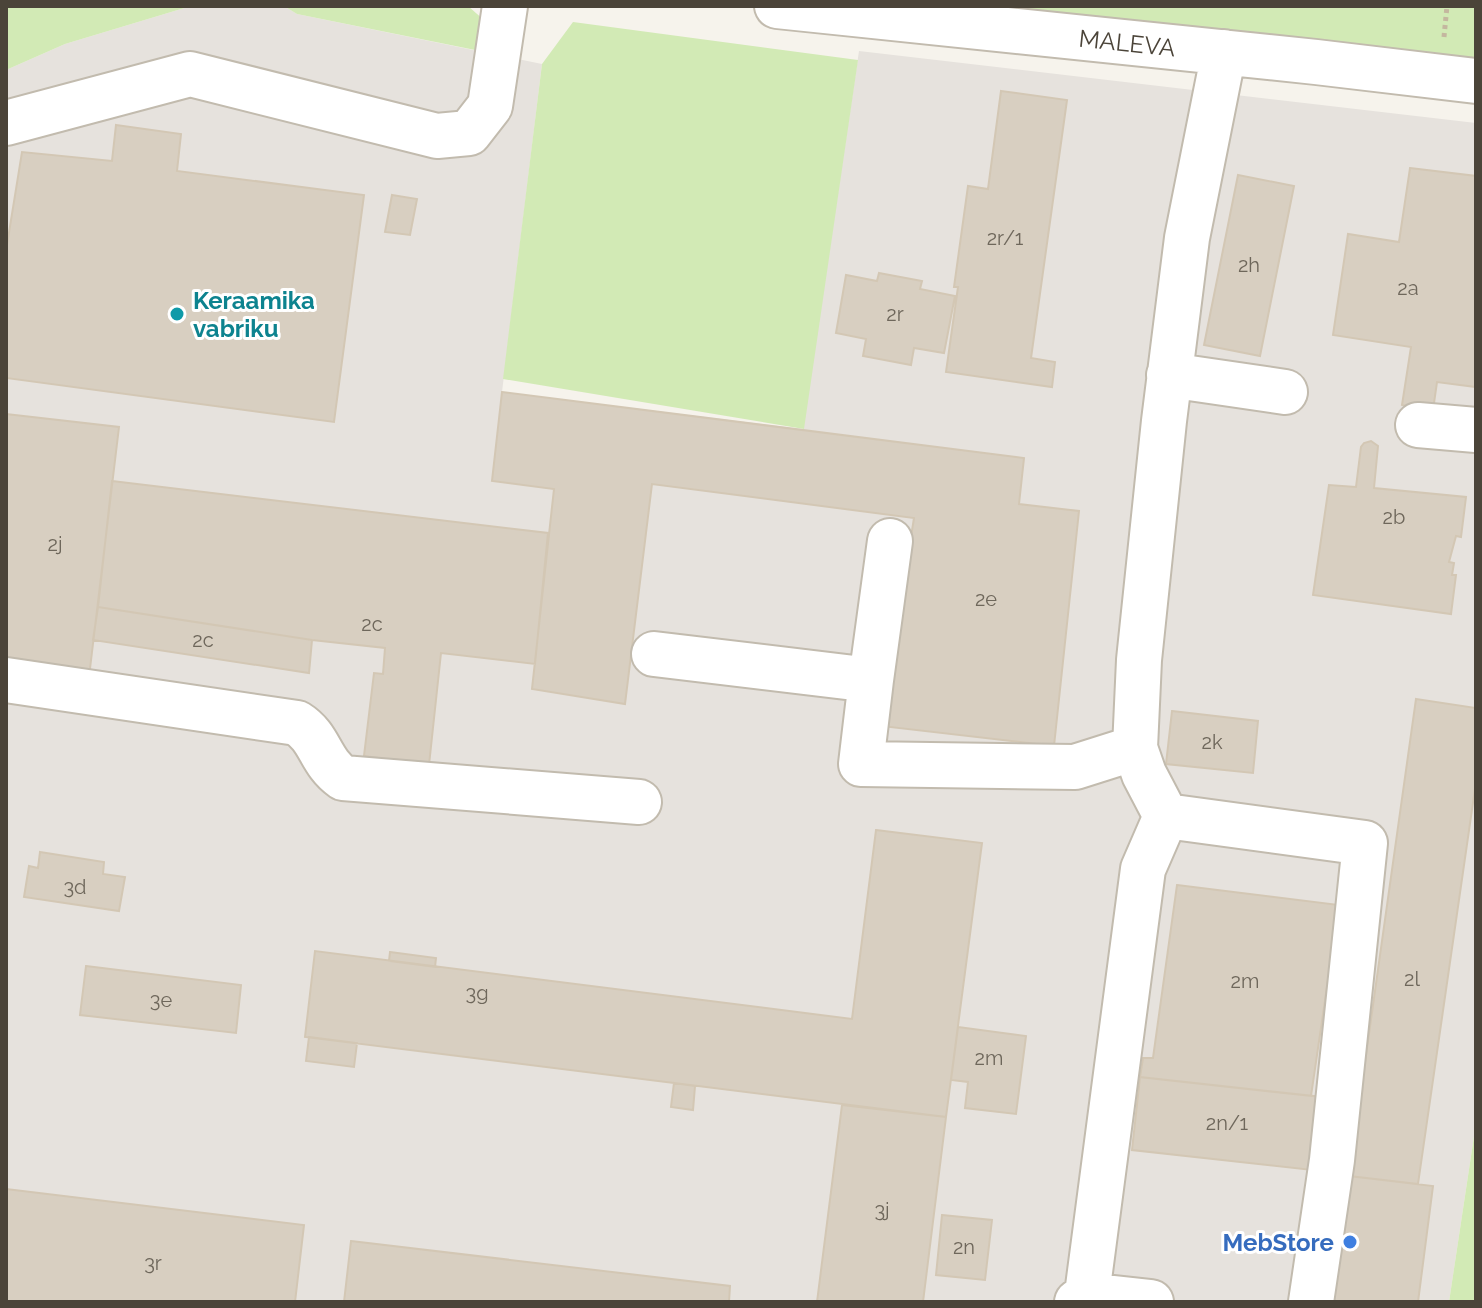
<svg xmlns="http://www.w3.org/2000/svg" width="1482" height="1308" font-family="Raleway,sans-serif">
<style>
.industrial{fill:#e6e2dd}
.green{fill:#d2eab5}
.building{fill:#d8cfc1;stroke:#d3c7b4;stroke-width:2}
.lines{fill:none;stroke-linecap:round;stroke-linejoin:round}
.minor-casing{stroke:#c2bbae;stroke-width:48}
.path{stroke:#c4b79f;stroke-width:5;stroke-dasharray:4 4;stroke-linecap:butt}
.minor{stroke:#fff;stroke-width:44}
.culture-dot{fill:#0f9aa8;stroke:#fff;stroke-width:3}
.shop-dot{fill:#3f7fe0;stroke:#fff;stroke-width:3}
.labels{text-anchor:middle;dominant-baseline:central;stroke-width:6;stroke-linejoin:round;paint-order:stroke}
.number-label{font-size:20px;fill:#6e675b}
.street-label{font-size:24px;fill:#4b4439;stroke:#fff}
.culture-label{font-size:24px;font-weight:bold;fill:#0d838f;stroke:#fff;text-anchor:start}
.shop-label{font-size:24px;font-weight:bold;fill:#366cbe;stroke:#fff;text-anchor:end}
</style>
<rect width="100%" height="100%" fill="#f6f3ec"/>
<path class="industrial" d="M 191,6 L 284,6 L 297,14 L 542,64 L 502,392 L 803,429 L 859,51 L 1476,123 L 1476,1123 L 1449,1302 L 6,1302 L 6,70 L 65,44 Z"/>
<path class="green" d="M 6,6 L 191,6 L 65,44 L 6,70 Z
M 284,6 L 468,6 L 485,21 L 485,52 L 297,14 Z
M 989,6 L 1476,6 L 1476,67 Z
M 573,22 L 858,60 L 804,429 L 503,379 L 542,64 Z
M 1476,1123 L 1476,1302 L 1449,1302 Z"/>
<path class="building" d="M 1001,91 L 1067,100 L 1031,358 L 1055,362 L 1052,387 L 946,372 L 958,287 L 954,287 L 968,186 L 988,189 Z
M 116,125 L 181,134 L 177,171 L 364,195 L 334,422 L 6,378 L 6,251 L 22,152 L 112,161 Z
M 1410,168 L 1476,176 L 1476,387 L 1437,382 L 1433,410 L 1402,405 L 1411,347 L 1333,335 L 1348,234 L 1399,242 Z
M 1238,175 L 1294,186 L 1260,356 L 1204,345 Z
M 392,195 L 417,199 L 410,235 L 385,232 Z
M 879,273 L 922,281 L 920,289 L 955,296 L 944,353 L 914,348 L 911,365 L 863,356 L 866,339 L 836,333 L 846,275 L 877,281 Z
M 502,392 L 1024,458 L 1019,504 L 1079,511 L 1054,746 L 881,726 L 914,518 L 652,484 L 625,704 L 532,689 L 554,489 L 492,481 Z
M 6,414 L 119,427 L 89,677 L 6,668 Z
M 1371,441 L 1378,446 L 1374,488 L 1466,497 L 1461,537 L 1456,536 L 1449,562 L 1454,563 L 1452,575 L 1456,575 L 1451,614 L 1313,595 L 1329,485 L 1356,487 L 1361,447 L 1364,443 Z
M 112,481 L 548,533 L 535,664 L 441,653 L 429,765 L 364,756 L 374,673 L 383,674 L 385,648 L 312,640 L 98,607 Z
M 98,607 L 312,640 L 309,673 L 93,640 Z
M 1416,699 L 1476,708 L 1476,782 L 1418,1184 L 1349,1176 Z
M 1172,711 L 1258,721 L 1253,773 L 1166,764 Z
M 876,830 L 982,843 L 946,1117 L 305,1037 L 315,951 L 852,1019 Z
M 40,852 L 104,862 L 103,874 L 125,877 L 119,911 L 24,897 L 29,866 L 38,868 Z
M 1177,885 L 1339,905 L 1311,1096 L 1140,1077 L 1143,1058 L 1153,1058 Z
M 390,952 L 436,958 L 435,967 L 389,961 Z
M 86,966 L 241,985 L 236,1033 L 80,1015 Z
M 958,1027 L 1026,1036 L 1016,1114 L 965,1108 L 968,1082 L 951,1080 Z
M 309,1037 L 357,1043 L 354,1067 L 306,1061 Z
M 1140,1077 L 1322,1097 L 1312,1170 L 1132,1150 Z
M 674,1083 L 695,1086 L 693,1110 L 671,1107 Z
M 842,1105 L 946,1117 L 923,1302 L 817,1302 Z
M 1349,1176 L 1433,1186 L 1418,1302 L 1331,1302 Z
M 6,1189 L 304,1225 L 295,1302 L 6,1302 Z
M 942,1215 L 992,1220 L 985,1280 L 936,1275 Z
M 351,1241 L 730,1286 L 729,1302 L 344,1302 Z"/>
<g class="lines">
<defs>
<path id="minor" d="M 777,6 L 1316,62 L 1476,81
M 6,123 L 190,74 L 437,136 L 469,133 L 490,106 L 505,6
M 1169,375 L 1285,392
M 1418,425 L 1476,430
M 654,654 L 871,680 L 861,764 L 1075,767 L 1135,748
M 6,680 L 297,723 C 321,738 319,761 343,778 L 639,802
M 871,680 L 890,541
M 1166,816 L 1365,843 L 1332,1160 L 1311,1302
M 1077,1302 L 1087,1295 L 1151,1302
M 1086,1302 L 1143,869 L 1166,816 L 1144,774 L 1135,748 L 1139,660 L 1164,421 L 1187,238 L 1224,52"/>
</defs>
<use href="#minor" class="minor-casing"/>
<path class="path" d="M 571,8 L 571,6
M 1444,37 L 1447,6"/>
<use href="#minor" class="minor"/>
</g>
<circle class="culture-dot" cx="177" cy="314" r="8"/>
<circle class="shop-dot" cx="1350" cy="1242" r="8"/>
<g class="labels">
<g class="number-label">
<text x="1005" y="238">2r/1</text>
<text x="1249" y="265">2h</text>
<text x="1408" y="288">2a</text>
<text x="895" y="314">2r</text>
<text x="1394" y="517">2b</text>
<text x="55" y="544">2j</text>
<text x="986" y="599">2e</text>
<text x="372" y="624">2c</text>
<text x="203" y="640">2c</text>
<text x="1212" y="742">2k</text>
<text x="75" y="887">3d</text>
<text x="1412" y="979">2l</text>
<text x="1245" y="981">2m</text>
<text x="477" y="993">3g</text>
<text x="161" y="1000">3e</text>
<text x="989" y="1058">2m</text>
<text x="1227" y="1123">2n/1</text>
<text x="882" y="1210">3j</text>
<text x="964" y="1247">2n</text>
<text x="153" y="1263">3r</text>
</g>
<g class="street-label">
<text transform="translate(1127 43) rotate(6)">MALEVA</text>
</g>
<g class="culture-label">
<text x="193" y="300">Keraamika<tspan x="193" dy="28">vabriku</tspan></text>
</g>
<g class="shop-label">
<text x="1334" y="1242">MebStore</text>
</g>
</g>
<rect width="1482" height="1308" fill="none" stroke="#4b4439" stroke-width="16"/>
</svg>
